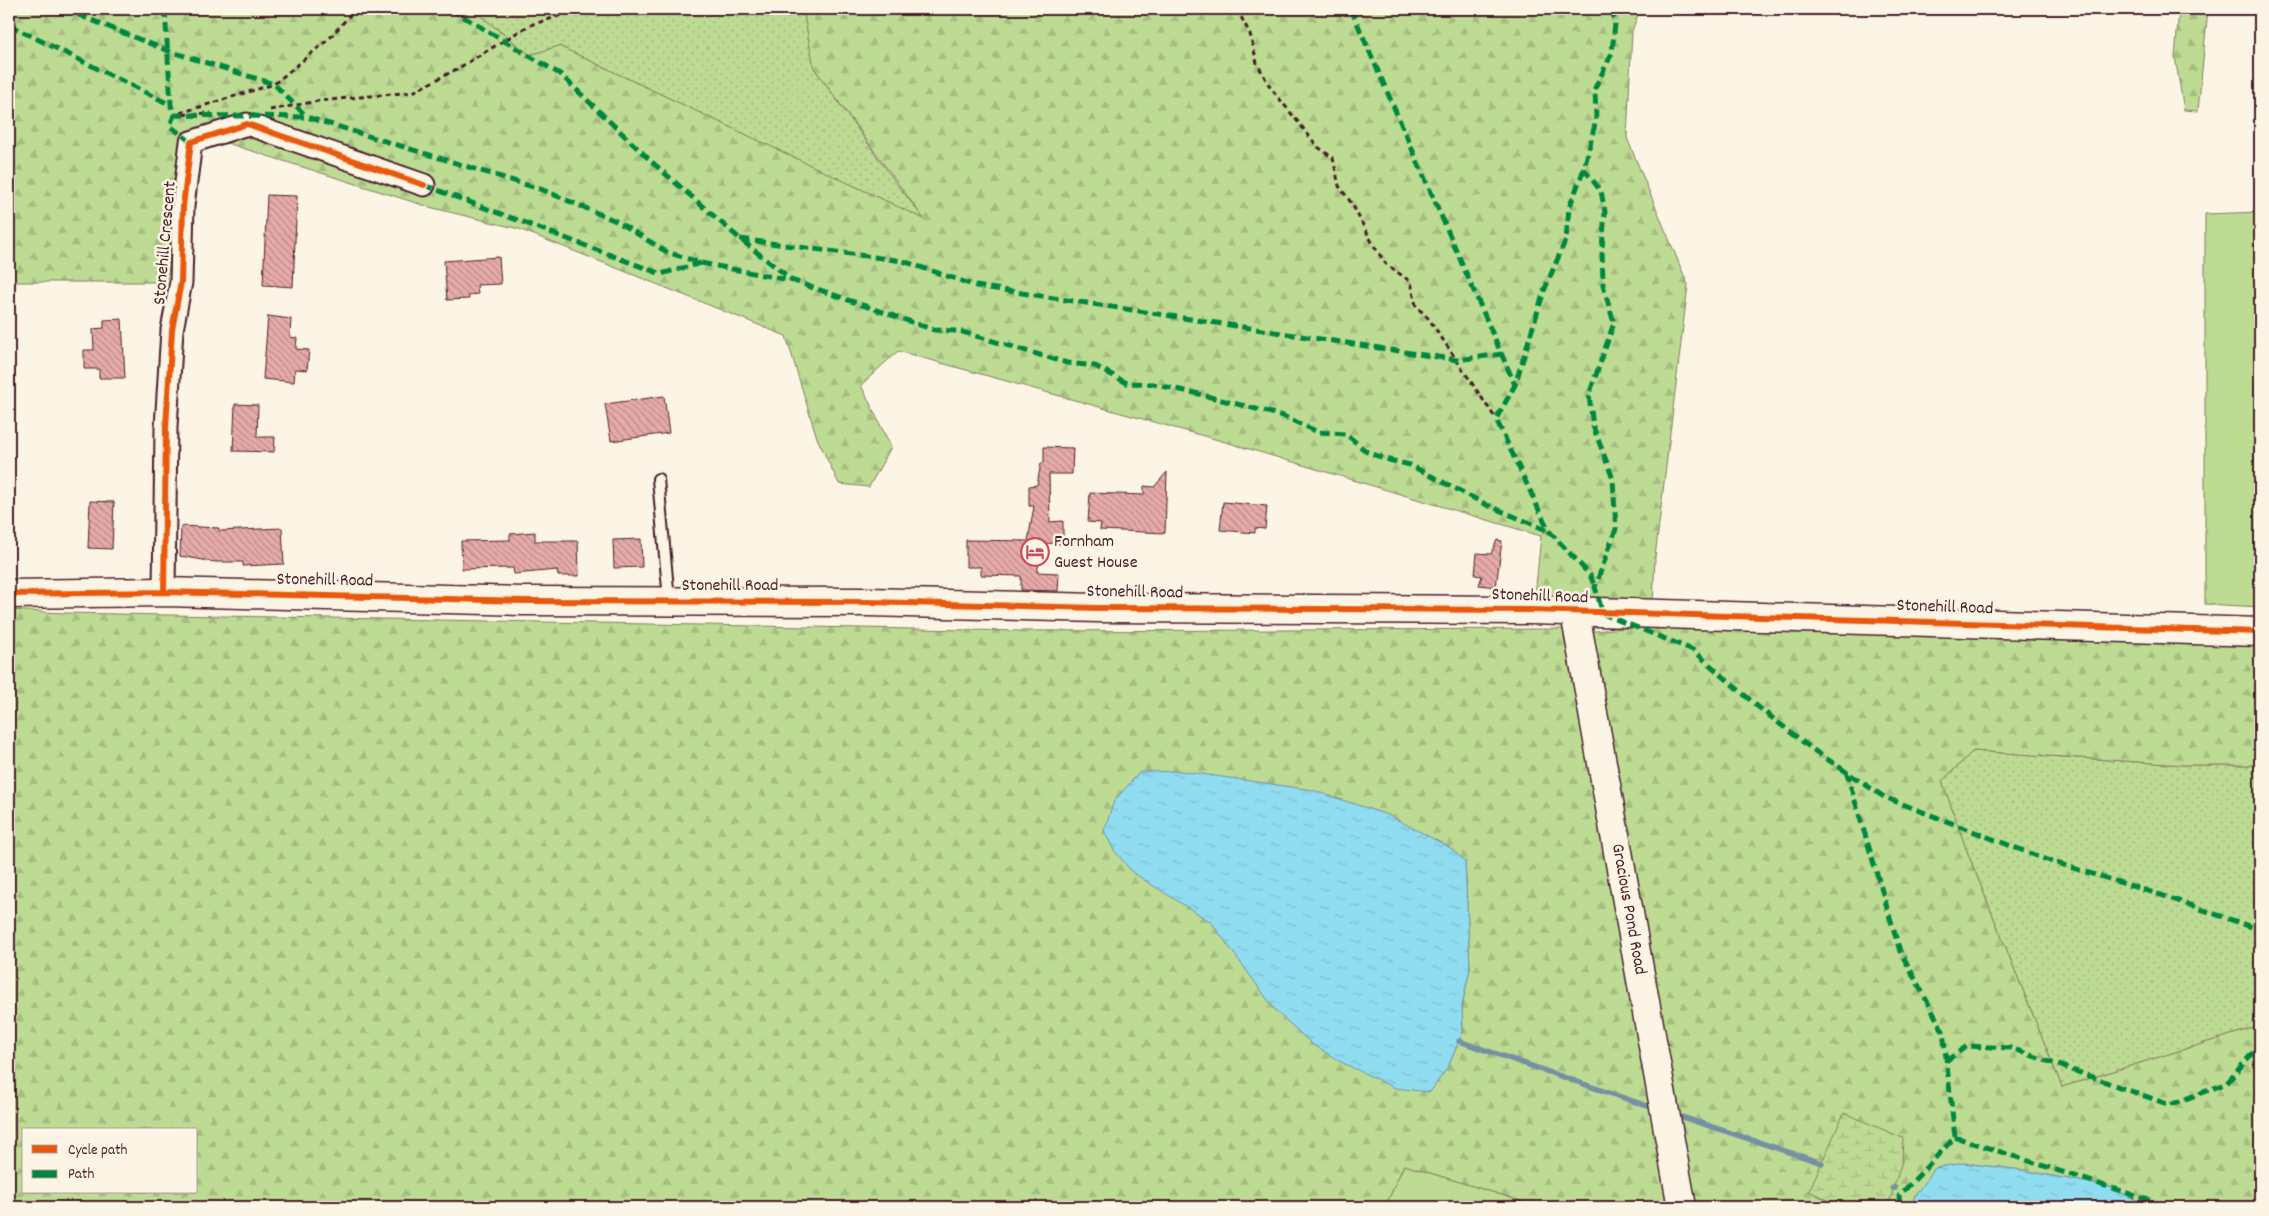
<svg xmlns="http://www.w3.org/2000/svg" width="2269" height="1216" font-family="Dekko,sans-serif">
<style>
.grass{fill:url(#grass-dots);stroke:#847d5f}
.forest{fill:url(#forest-firs);stroke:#847d5f;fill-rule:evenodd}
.wetland{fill:url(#wetland-marsh);stroke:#847d5f}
.garden{fill:#bddb93;stroke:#847d5f}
.water{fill:url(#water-ripples);stroke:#7490a2}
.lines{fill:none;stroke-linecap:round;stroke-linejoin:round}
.stream{stroke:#7490a2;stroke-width:5.5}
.building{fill:url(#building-back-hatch);stroke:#4a1f2b}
.lane-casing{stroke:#4a1f2b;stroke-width:14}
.street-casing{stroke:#4a1f2b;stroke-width:25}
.secondary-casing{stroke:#4a1f2b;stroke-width:31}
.path{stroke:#4a1f2b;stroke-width:3;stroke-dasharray:5 4;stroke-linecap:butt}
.lane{stroke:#fcf5e5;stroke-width:10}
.street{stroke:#fcf5e5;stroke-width:21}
.secondary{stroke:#fcf5e5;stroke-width:28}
.quiet{stroke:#00873e;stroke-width:5;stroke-dasharray:10 5;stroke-linecap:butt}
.cycleway-casing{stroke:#fcf5e5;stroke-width:9}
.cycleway{stroke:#e8590c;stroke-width:6}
.labels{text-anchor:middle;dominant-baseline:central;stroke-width:5;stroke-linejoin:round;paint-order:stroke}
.street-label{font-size:18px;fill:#4a1f2b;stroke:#fcf5e5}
.poi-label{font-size:18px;fill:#4a1f2b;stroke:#fcf5e5;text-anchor:start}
</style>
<defs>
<pattern id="grass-dots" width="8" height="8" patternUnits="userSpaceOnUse" patternTransform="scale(1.25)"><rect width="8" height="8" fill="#bddb93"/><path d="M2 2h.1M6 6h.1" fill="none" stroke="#a4bc7f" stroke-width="1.8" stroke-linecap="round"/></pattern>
<pattern id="forest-firs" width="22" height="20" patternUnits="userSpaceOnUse" patternTransform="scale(1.25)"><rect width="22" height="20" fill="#bddb93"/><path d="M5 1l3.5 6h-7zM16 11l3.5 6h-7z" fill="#a4bc7f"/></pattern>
<pattern id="wetland-marsh" width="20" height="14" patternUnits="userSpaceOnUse" patternTransform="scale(1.25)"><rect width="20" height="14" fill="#bddb93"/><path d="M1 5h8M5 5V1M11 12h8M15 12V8" fill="none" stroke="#a4bc7f"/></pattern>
<pattern id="water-ripples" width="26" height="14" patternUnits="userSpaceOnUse" patternTransform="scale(1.25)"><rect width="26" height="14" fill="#90dcf1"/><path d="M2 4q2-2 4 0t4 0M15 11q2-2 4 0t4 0" fill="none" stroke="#7ebccf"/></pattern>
<pattern id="building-back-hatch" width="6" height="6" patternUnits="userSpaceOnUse" patternTransform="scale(1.25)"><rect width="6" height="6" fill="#e6aba8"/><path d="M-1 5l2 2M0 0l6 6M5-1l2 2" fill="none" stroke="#bc8b89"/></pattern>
</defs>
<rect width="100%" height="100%" fill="#fcf5e5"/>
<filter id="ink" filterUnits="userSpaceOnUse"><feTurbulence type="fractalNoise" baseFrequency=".02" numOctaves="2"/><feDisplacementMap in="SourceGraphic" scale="10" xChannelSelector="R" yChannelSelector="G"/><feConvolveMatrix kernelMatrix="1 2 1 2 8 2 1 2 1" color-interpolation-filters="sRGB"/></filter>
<g filter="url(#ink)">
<path class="grass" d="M 472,9 L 803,9 L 814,68 L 896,183 L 925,220 L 559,46 L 530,55 Z
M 1973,751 L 2184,765 L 2260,765 L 2260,1026 L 2062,1087 L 1968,854 L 1942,781 Z"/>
<path class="forest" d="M 9,9 L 472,9 L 530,55 L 559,46 L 924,219 L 814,68 L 803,9 L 1640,9 L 1632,31 L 1627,138 L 1688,285 L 1655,557 L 1653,604 L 1535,596 L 1541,536 L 1229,443 L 898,351 L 861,385 L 891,447 L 869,487 L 839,484 L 817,438 L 786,336 L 519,229 L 429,207 L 198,134 L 166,282 L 9,282 Z
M 2179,9 L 2208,9 L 2198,111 L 2184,110 L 2175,57 Z
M 9,610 L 63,613 L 1021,631 L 1563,629 L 1595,631 L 1659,624 L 2260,645 L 2260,765 L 2184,765 L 1973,751 L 1942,781 L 1968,854 L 2062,1087 L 2260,1026 L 2260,1207 L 2150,1207 L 2110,1187 L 2022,1170 L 1963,1163 L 1915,1195 L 1912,1207 L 1888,1207 L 1893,1187 L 1809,1191 L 1841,1207 L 1529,1207 L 1524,1202 L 1404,1165 L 1385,1207 L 9,1207 ZM 1465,861 L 1470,968 L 1462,1006 L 1463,1032 L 1448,1067 L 1241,961 L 1211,922 ZM 24,1130 L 196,1130 L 196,1192 L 24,1192 Z"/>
<path class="wetland" d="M 1844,1113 L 1903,1138 L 1902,1161 L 1888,1207 L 1841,1207 L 1809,1191 Z"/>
<path class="garden" d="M 2260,212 L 2260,607 L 2205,604 L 2205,214 Z
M 1404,1165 L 1524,1202 L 1529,1207 L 1385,1207 Z"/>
<path class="water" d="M 1181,771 L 1312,790 L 1388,815 L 1449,847 L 1465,861 L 1470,968 L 1462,1006 L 1463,1032 L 1448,1067 L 1430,1092 L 1395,1088 L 1341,1062 L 1312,1044 L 1276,1011 L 1211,922 L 1133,873 L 1114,850 L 1104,831 L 1114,801 L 1140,772 Z
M 1963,1163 L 2022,1170 L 2110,1187 L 2150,1207 L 1912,1207 L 1915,1195 L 1935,1168 Z"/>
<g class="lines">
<path class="stream" d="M 1459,1041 L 1647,1106
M 1682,1117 L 1822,1163
M 1893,1188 L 1895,1188"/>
</g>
<path class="building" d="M 267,195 L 297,196 L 293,287 L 263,285 Z
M 499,257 L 501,284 L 477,285 L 478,294 L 469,295 L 469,299 L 447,300 L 444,261 Z
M 268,316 L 291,319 L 290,337 L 297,338 L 296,349 L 309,350 L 307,370 L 295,369 L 294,382 L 263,379 Z
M 122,319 L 125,378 L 99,378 L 99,369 L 84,369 L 84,350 L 94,350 L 93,329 L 104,328 L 104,320 Z
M 664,396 L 669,433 L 611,441 L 605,404 Z
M 235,404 L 258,405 L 257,437 L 275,437 L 274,452 L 233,451 Z
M 1044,447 L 1073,448 L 1072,474 L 1049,474 L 1050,522 L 1063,521 L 1063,544 L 1044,543 L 1037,572 L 1059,573 L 1058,591 L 1021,590 L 1021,576 L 981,575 L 981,567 L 966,567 L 966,540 L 1028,541 L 1034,506 L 1029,506 L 1029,486 L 1037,485 L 1041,463 L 1044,463 Z
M 1167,472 L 1165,533 L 1100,530 L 1101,523 L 1088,522 L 1090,493 L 1144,495 L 1144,486 L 1154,487 Z
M 90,501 L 114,502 L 112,549 L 88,548 Z
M 1223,502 L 1267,506 L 1265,529 L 1255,528 L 1255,533 L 1220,530 Z
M 181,526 L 219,528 L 219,531 L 282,528 L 284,564 L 243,566 L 243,562 L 215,562 L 180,556 Z
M 535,532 L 535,541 L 578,541 L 579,576 L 558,576 L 557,570 L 514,574 L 513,568 L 462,569 L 461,541 L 510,540 L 510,534 Z
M 641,539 L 642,567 L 614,568 L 613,540 Z
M 1497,540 L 1502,541 L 1496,587 L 1479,585 L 1482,576 L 1475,575 L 1477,553 L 1491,554 Z"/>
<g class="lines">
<defs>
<path id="lane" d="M 658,479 L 669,600"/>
<path id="street" d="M 164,592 L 166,427 L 172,330 L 181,282 L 183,206 L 191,142 L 247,124 L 424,185"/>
<g id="secondary">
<path d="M 9,594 L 164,592 L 524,601 L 868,602 L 1098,608 L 1531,610 L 2260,632"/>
<path id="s1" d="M 1575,613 L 1682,1207"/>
</g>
</defs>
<use href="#lane" class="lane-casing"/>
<use href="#street" class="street-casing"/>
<use href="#secondary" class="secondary-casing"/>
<path class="path" d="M 1237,9 L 1250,34 L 1257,63 L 1270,87 L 1318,147 L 1333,158 L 1339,186 L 1352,204 L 1374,246 L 1386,264 L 1411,282 L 1416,306 L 1429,319 L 1496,419
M 270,110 L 318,101 L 413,92 L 457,69 L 528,26 L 580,9
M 180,113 L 274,84 L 329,39 L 355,9
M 174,115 L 211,113"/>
<use href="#lane" class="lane"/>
<use href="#street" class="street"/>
<use href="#secondary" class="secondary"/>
<path class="quiet" d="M 64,9 L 166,50 L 274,84 L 307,117
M 165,9 L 171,105 L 174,115 L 170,126 L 191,142
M 450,9 L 560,74 L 653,163 L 740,239 L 791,279
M 1351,9 L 1515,385
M 1612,9 L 1615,23 L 1612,53 L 1595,88 L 1596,120 L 1584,169 L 1601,191 L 1605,212 L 1602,248 L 1603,285 L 1614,323 L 1589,395 L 1593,426 L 1613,479 L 1616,529 L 1595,587 L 1603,614 L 1693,650 L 1757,706 L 1812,749 L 1884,797 L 2050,861 L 2161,895 L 2260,930
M 9,25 L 171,105
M 174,115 L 307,117 L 543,190 L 616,221 L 667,252 L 701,263 L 794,281 L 934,330 L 959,331 L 1067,363 L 1095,366 L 1127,383 L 1153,384 L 1199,394 L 1283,416 L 1318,432 L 1346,434 L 1367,452 L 1389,460 L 1410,465 L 1487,505 L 1549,531
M 1584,169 L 1569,208 L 1566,239 L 1544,291 L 1515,385 L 1496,419 L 1549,531 L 1590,575 L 1595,587
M 424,185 L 661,274 L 701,263
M 740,239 L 903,261 L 976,286 L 1457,360 L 1502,354
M 1846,771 L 1900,951 L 1943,1031 L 1955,1137 L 1899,1196 L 1900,1207
M 1946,1061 L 1967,1046 L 2011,1048 L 2170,1105 L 2227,1083 L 2260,1044
M 1955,1137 L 2170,1207"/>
<defs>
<path id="cycleway" d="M 164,592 L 166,427 L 172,330 L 181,282 L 183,206 L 191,142 L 247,124 L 424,185
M 9,594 L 164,592 L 524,601 L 868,602 L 1098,608 L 1531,610 L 2260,632"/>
</defs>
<use href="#cycleway" class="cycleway-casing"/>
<use href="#cycleway" class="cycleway"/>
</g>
</g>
<defs>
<symbol id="hotel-ring" viewBox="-11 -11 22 22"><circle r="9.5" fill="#fcf5e5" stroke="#d1495b" stroke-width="1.5"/><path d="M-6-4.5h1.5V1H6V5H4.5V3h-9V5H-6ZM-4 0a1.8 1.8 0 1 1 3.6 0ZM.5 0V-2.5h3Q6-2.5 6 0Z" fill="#d1495b"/></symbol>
</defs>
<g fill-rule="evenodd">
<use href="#hotel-ring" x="1019" y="536" width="32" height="32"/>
</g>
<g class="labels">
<g class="street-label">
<text transform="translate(166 243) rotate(-85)">Stonehill Crescent</text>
<text transform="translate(325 581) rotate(1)">Stonehill Road</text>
<text x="730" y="586">Stonehill Road</text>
<text transform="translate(1135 593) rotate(1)">Stonehill Road</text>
<text transform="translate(1540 597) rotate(2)">Stonehill Road</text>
<text transform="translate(1945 608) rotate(2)">Stonehill Road</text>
<text stroke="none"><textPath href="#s1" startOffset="301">Gracious Pond Road</textPath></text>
</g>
<g class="poi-label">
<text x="1054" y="542">Fornham<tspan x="1054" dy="21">Guest House</tspan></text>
</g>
</g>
<rect width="2269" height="1216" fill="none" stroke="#fcf5e5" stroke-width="30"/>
<rect x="15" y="15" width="2239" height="1186" fill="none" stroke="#4a1f2b" stroke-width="2" filter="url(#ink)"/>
<rect x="22" y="1128" width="175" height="65" fill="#fcf5e5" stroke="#b59f9b"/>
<rect x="32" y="1145" width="25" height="8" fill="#e8590c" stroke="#b59f9b"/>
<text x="68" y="1154" font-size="15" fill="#4a1f2b">Cycle path</text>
<rect x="32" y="1170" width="25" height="8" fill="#00873e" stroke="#b59f9b"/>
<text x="68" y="1178" font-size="15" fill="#4a1f2b">Path</text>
</svg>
